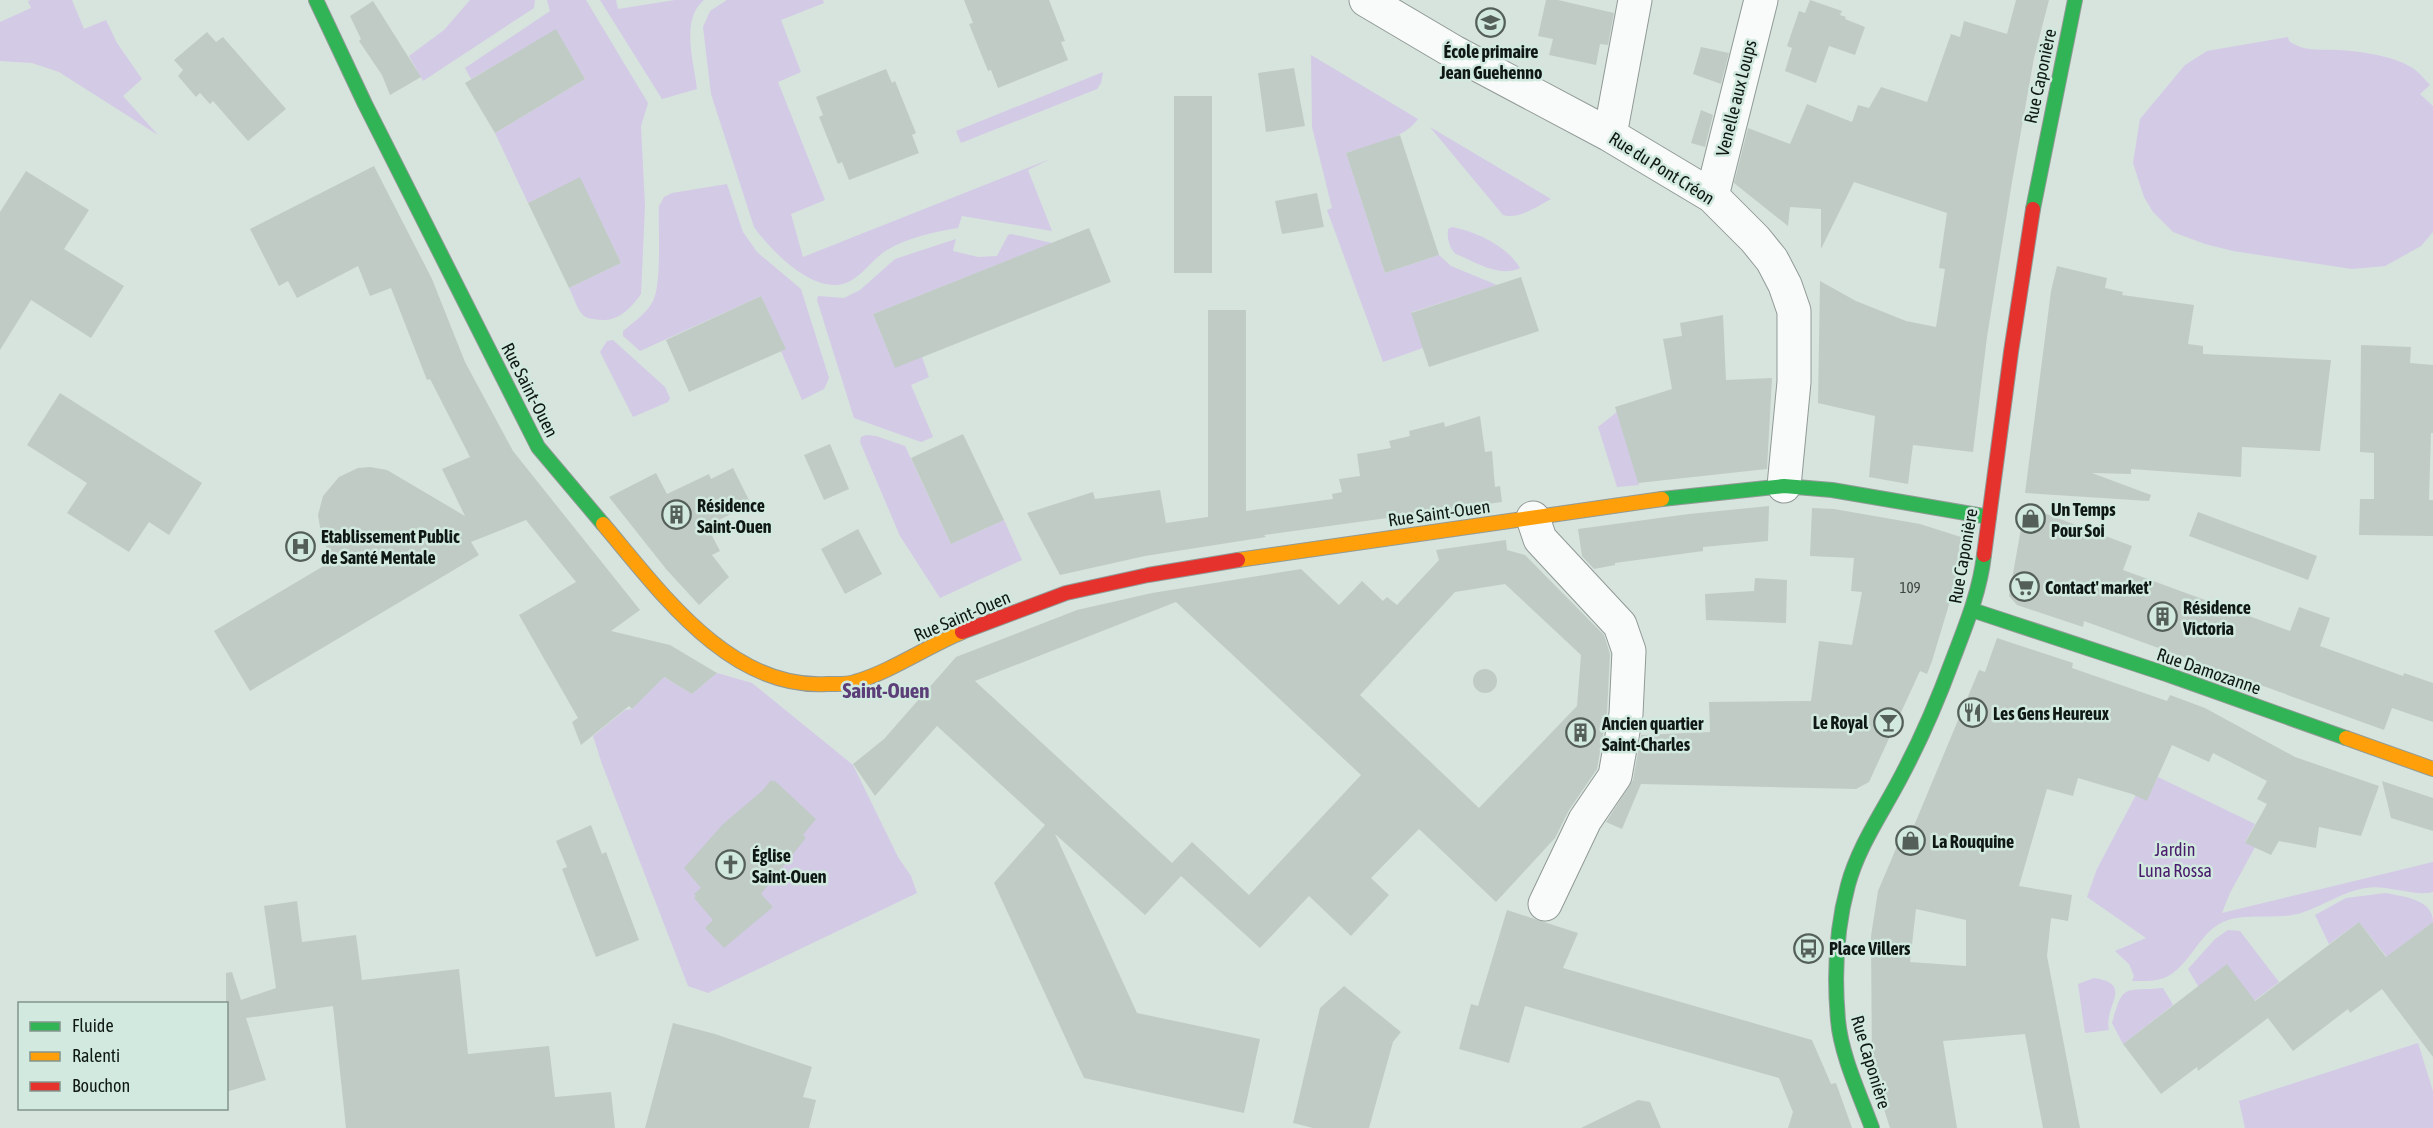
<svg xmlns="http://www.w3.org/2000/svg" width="2433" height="1128" font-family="'Asap Condensed',sans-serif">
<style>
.green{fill:#d3cae6}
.building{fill:#c1cbc6;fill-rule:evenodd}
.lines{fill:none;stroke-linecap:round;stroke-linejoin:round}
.street-casing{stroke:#919a96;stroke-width:35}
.fast-casing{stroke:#919a96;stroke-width:16}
.slow-casing{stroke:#919a96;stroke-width:16}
.jam-casing{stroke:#919a96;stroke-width:16}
.street{stroke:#f9fbfa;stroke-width:33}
.fast{stroke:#30b455;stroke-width:14}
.slow{stroke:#ff9f0a;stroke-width:14}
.jam{stroke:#e5322d;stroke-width:14}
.labels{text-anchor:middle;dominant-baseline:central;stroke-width:5;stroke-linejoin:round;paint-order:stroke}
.number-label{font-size:15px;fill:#3c4540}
.poi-label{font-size:18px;font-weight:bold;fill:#0f1814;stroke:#d1e9de;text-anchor:start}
.street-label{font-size:18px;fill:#0f1814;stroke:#d1e9de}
.park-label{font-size:18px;fill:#491b6c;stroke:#d1e9de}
.quarter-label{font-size:21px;font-weight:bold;fill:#5c3e79;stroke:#d1e9de}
</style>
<rect width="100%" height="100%" fill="#d7e3dd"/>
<path class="green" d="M 31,0 L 72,0 L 84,29 L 106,20 L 117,43 L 142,79 L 123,96 L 158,135 L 59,72 L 32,63 L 0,61 L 0,22 L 31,8 L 28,1 Z
M 470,0 L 535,0 L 534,8 L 423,81 L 409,56 L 444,30 Z
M 547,0 L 586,0 L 648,103 L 641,126 L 645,206 L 641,294 C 629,311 615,324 594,319 C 590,319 584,317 582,314 C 576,307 573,295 569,288 L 621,263 L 580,178 L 528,203 L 495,133 L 585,79 L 556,30 L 471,79 L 465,68 L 550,11 Z
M 600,0 L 616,0 L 618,9 L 675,0 L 704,0 C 680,20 694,62 697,89 L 662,99 Z
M 727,0 L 823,0 L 824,3 L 781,20 L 801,72 L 778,82 L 825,200 L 791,214 L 803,257 L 1050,159 L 1028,170 L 1052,231 L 962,216 L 958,228 C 935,232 908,237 887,250 C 874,258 865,272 852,280 C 819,301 771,251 754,227 L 711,94 L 703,27 L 710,11 Z
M 2288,37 L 2289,41 C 2304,52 2320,49 2337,50 C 2359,51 2396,56 2414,69 C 2420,73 2425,80 2430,85 L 2420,94 L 2433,106 L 2433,232 L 2421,246 L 2385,266 L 2352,269 L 2233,251 L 2205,244 L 2173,232 L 2153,212 L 2144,197 L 2133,163 L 2140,119 L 2185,65 L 2207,51 Z
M 1311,55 L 1418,119 C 1403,140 1369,145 1346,153 L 1385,273 L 1439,255 L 1451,266 L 1497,285 L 1412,312 L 1423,348 L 1383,362 L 1327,210 L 1332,208 L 1312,127 Z
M 1103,72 L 1101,83 L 1097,89 L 961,143 L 956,131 Z
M 1430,127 L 1551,199 C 1538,206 1518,220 1503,215 Z
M 727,184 L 743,232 L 757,252 L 801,289 L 829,378 L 824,389 L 802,400 L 781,351 L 785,349 L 761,296 L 640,351 L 623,336 L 623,331 C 634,322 646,314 653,301 C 662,284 658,228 659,206 L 664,197 L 672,193 Z
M 1452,227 C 1477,232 1507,246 1520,268 C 1499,278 1476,262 1456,254 C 1449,248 1447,238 1448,229 Z
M 1011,234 L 1052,243 L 873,314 L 895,367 L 922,357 L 929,377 L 911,385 L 933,437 L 921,442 L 854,418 L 817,300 L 818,296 L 844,298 L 860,290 L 895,259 L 956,239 L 953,251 L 978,257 L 997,256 L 1008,235 Z
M 613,340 L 665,387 L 670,398 L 668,402 L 633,417 L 600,352 L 607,341 Z
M 1617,412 L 1639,485 L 1617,487 L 1598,427 Z
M 866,435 L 876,436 L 905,446 L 951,544 L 1004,520 L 1022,560 L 940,598 L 900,536 L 860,442 L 861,437 Z
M 642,664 L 692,694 L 717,673 L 752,683 L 853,765 L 898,857 L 911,876 L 917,893 L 708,993 L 688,986 L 602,764 L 593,736 L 625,710 L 632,709 L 641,699 Z
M 2158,777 L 2255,824 L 2245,842 L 2255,847 L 2230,893 L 2222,913 L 2433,862 L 2433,892 C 2414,897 2388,884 2365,888 C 2342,892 2323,906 2301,913 C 2278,920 2251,913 2228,920 C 2199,929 2191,967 2164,978 C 2154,982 2142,981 2132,981 L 2134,976 L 2129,964 L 2115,951 L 2146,938 L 2087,897 L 2097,869 L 2136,795 L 2147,800 Z
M 2386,893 C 2404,897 2433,899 2433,922 L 2387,957 L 2359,922 L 2329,944 L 2315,915 L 2346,898 Z
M 2228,930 L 2240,931 L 2279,982 L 2254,1001 L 2198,986 L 2188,969 L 2215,939 Z
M 2094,978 C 2135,984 2103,1006 2109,1030 L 2085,1033 L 2078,984 Z
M 2163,988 L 2173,1005 L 2123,1044 L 2112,1023 C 2124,982 2123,992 2163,988 Z
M 2418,1043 L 2433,1091 L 2433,1128 L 2245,1128 L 2239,1101 Z"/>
<path class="building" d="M 964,0 L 1049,0 L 1065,41 L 1061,42 L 1068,60 L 998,88 L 991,70 L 988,71 L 969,24 L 973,23 Z
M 1546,0 L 1558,0 L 1614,13 L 1608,45 L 1600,44 L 1596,65 L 1549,55 L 1553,39 L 1538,36 Z
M 1810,0 L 1842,11 L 1840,15 L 1846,17 L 1845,19 L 1865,27 L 1855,55 L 1829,46 L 1816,83 L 1785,71 L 1792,48 L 1787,46 L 1799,11 L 1805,13 Z
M 2016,0 L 2049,0 L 2034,58 L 2012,182 L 1987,337 L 1973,452 L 1913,445 L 1908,484 L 1869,477 L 1875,416 L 1818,403 L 1820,281 L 1856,301 L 1906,321 L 1936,327 L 1945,269 L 1939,268 L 1947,213 L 1854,182 L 1821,249 L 1821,209 L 1790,207 L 1788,226 L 1734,183 L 1748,128 L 1790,144 L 1807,104 L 1852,122 L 1858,105 L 1869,108 L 1881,87 L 1927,102 L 1951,34 L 1960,37 L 1964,21 L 2007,34 Z
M 373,1 L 421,77 L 390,95 L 382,75 L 359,41 L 361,39 L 350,16 Z
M 556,29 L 585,79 L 495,133 L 465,83 Z
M 207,32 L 216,42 L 223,37 L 286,109 L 248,141 L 213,101 L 210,104 L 200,93 L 196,97 L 178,76 L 183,70 L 174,60 Z
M 1701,47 L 1729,53 L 1721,84 L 1693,74 Z
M 1294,68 L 1305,126 L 1266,132 L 1258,73 Z
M 886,69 L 892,83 L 895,81 L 916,133 L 912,135 L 919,153 L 849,180 L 842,162 L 838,164 L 819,117 L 823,115 L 816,97 Z
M 1174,96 L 1212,96 L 1212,273 L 1174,273 Z
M 1701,110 L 1713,115 L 1705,147 L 1691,143 Z
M 1400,135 L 1439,255 L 1385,273 L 1346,153 Z
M 374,166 L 432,279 L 465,362 L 513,451 L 640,610 L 611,631 L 670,645 L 717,673 L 692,694 L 664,677 L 632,709 L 629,706 L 581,745 L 572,722 L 578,718 L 519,615 L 576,582 L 526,520 L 471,542 L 479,555 L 250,691 L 214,631 L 332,561 L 321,534 L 318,515 L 323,496 L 339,477 L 358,468 L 370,467 L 387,470 L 465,516 L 442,469 L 470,457 L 430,379 L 427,380 L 391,288 L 370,296 L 358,266 L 297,298 L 288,281 L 279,286 L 250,229 Z
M 26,171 L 89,210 L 64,249 L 124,286 L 91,338 L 31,300 L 0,350 L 0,212 Z
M 580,177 L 621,263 L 569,288 L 528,203 Z
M 1317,193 L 1324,227 L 1282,234 L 1275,201 Z
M 1089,228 L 1111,282 L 895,368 L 873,314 Z
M 2057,266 L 2107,278 L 2105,288 L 2123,292 L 2122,295 L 2194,305 L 2188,344 L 2203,346 L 2203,354 L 2331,360 L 2320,451 L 2242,447 L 2241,477 L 2131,469 L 2131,474 L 2092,473 L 2151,495 L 2149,501 L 2025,493 L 2051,291 Z
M 1521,277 L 1539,331 L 1429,367 L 1411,313 Z
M 761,296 L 786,349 L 689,392 L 666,340 Z
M 1208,310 L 1246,310 L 1246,511 L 1333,499 L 1332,494 L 1342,492 L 1339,479 L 1360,476 L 1357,454 L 1391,448 L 1389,441 L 1410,436 L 1409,431 L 1444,422 L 1445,427 L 1480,416 L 1485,452 L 1492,451 L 1495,487 L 1500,486 L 1502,502 L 1264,535 L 1266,537 L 1145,556 L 1060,575 L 1027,513 L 1093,492 L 1095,499 L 1160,490 L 1166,523 L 1208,517 Z
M 1723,315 L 1726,380 L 1772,378 L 1767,469 L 1638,483 L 1615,407 L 1672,389 L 1663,339 L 1682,336 L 1680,323 Z
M 2361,345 L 2411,347 L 2410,363 L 2433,365 L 2433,433 L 2431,433 L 2429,500 L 2433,500 L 2433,536 L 2359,535 L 2360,499 L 2374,499 L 2374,453 L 2360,452 Z
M 60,393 L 202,483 L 169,535 L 149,522 L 129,552 L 67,513 L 87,483 L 27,445 Z
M 963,434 L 1004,520 L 951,544 L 911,458 Z
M 830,444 L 849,489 L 824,500 L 804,455 Z
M 733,468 L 751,504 L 707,526 L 720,551 L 712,555 L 729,577 L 699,605 L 666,569 L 609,497 L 656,473 L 667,494 L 709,474 L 711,479 Z
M 1769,506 L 1768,541 L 1703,547 L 1703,551 L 1615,563 L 1615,565 L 1594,569 L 1582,556 L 1578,529 L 1689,514 Z
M 2025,506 L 2132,546 L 2123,570 L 2290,631 L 2299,607 L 2330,618 L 2320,646 L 2403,676 L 2404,673 L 2433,683 L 2433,722 L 2392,708 L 2384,730 L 2084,621 L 2083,627 L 2017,605 L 2009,596 Z
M 1812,508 L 1834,509 L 1920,524 L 1961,537 L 1954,588 L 1932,661 L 1927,674 L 1920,671 L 1869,782 L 1856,789 L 1641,784 L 1622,829 L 1606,822 L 1633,780 L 1641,735 L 1710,732 L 1709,702 L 1811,701 L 1819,641 L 1852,645 L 1862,592 L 1851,591 L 1854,558 L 1810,556 Z
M 2198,512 L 2317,556 L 2308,580 L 2189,536 Z
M 858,529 L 882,574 L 845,594 L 821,549 Z
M 1506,540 L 1507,550 L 1525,555 L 1604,635 L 1610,654 L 1607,712 L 1597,769 L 1569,810 L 1555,838 L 1496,902 L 1419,829 L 1371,878 L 1389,895 L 1351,936 L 1309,896 L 1260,948 L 1181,876 L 1145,915 L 1055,834 L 1137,1013 L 1260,1039 L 1244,1113 L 1084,1078 L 994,883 L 1045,825 L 937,726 L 875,796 L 853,764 L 884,739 L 956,657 L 1077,610 L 1152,593 L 1301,569 L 1339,605 L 1362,581 L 1383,601 L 1387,597 L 1397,605 L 1439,560 L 1436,550 ZM 1505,584 L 1581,655 L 1577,706 L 1479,808 L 1360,695 L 1455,592 ZM 1176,602 L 1361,775 L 1249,895 L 1192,842 L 1172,863 L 975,681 Z
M 1755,578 L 1787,580 L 1786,623 L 1706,620 L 1705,594 L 1754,591 Z
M 1997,638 L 2073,663 L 2072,668 L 2167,701 L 2170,695 L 2205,708 L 2295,757 L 2379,786 L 2361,836 L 2319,827 L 2316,848 L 2279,841 L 2271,855 L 2245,843 L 2267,804 L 2257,799 L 2267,781 L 2213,753 L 2209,762 L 2172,745 L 2147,801 L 2132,794 L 2078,778 L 2073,796 L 2047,789 L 2019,886 L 2072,895 L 2068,921 L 2051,918 L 2047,956 L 2080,1128 L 2043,1128 L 2025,1034 L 1943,1041 L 1957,1128 L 1890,1128 L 1872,1072 L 1871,936 L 1878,891 L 1906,825 L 1913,828 L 1979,670 L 1985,672 ZM 1916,909 L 1966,920 L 1966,966 L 1910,962 Z
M1473 681a12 12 0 1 1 24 0a12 12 0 1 1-24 0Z
M 771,780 L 773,782 L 774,780 L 816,819 L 803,835 L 806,838 L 761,894 L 773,907 L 724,948 L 705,928 L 713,920 L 694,898 L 696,896 L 694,894 L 701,888 L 684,868 L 723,824 L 762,791 Z
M 2382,781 L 2433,798 L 2433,831 L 2391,818 Z
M 591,825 L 602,854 L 606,852 L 639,940 L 596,957 L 562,869 L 567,867 L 556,841 Z
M 297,901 L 302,942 L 356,935 L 362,980 L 459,969 L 468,1054 L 549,1046 L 555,1097 L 611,1092 L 615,1128 L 346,1128 L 333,1006 L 246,1018 L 266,1080 L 226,1092 L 226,973 L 232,972 L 241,1000 L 276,988 L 264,906 Z
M 1507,910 L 1578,933 L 1563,968 L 1812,1040 L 1831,1084 L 1836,1083 L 1852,1128 L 1788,1128 L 1793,1112 L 1779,1078 L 1525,1006 L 1509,1063 L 1459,1049 L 1471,1004 L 1478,1006 Z
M 2359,922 L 2386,957 L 2433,922 L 2433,1057 L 2382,989 L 2350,1013 L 2348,1009 L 2293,1051 L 2255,1001 Z
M 2227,964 L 2268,1018 L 2198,1071 L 2197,1067 L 2161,1094 L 2123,1044 Z
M 1344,986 L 1401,1032 L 1393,1042 L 1369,1128 L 1313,1128 L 1293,1123 L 1320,1008 Z
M 673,1023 L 715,1034 L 812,1067 L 803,1097 L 816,1100 L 809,1128 L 645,1128 Z
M 1638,1100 L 1650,1102 L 1661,1128 L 1581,1128 Z"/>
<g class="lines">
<defs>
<path id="street" d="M 1366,0 L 1454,52 L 1610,135 L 1712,196 L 1755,239 L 1772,260 L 1785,285 L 1794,311 L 1794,382 L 1784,486
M 1610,135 L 1635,0
M 1712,196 L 1761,0
M 1533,518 L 1540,539 L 1620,625 L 1629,651 L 1626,714 L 1615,776 L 1585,820 L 1545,904"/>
<path id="fast" d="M 316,0 L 365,104 L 538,447 L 603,524
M 2033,209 L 2075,0
M 1662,499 L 1784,486 L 1832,490 L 1989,517
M 1972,610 L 2166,674 L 2346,738
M 1872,1128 C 1860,1095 1841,1055 1838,1020 C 1834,975 1836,929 1848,885 C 1859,844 1885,809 1904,771 C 1923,735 1939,697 1953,659 C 1966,625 1980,591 1984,555"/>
<path id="slow" d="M 603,524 C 660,591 729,690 827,684 C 836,684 846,685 855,682 C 892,671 926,647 962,632
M 1238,560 L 1662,499
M 2346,738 L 2433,769"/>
<path id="jam" d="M 1984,555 L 2011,352 L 2033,209
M 962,632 L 1066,593 L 1148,575 L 1238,560"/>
</defs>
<use href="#street" class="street-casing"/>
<use href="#fast" class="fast-casing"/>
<use href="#slow" class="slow-casing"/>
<use href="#jam" class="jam-casing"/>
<use href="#street" class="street"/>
<use href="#fast" class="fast"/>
<use href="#slow" class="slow"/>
<use href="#jam" class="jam"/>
</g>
<defs>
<symbol id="school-ring" viewBox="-11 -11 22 22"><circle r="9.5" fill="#d1e9de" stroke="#555f5a" stroke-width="1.5"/><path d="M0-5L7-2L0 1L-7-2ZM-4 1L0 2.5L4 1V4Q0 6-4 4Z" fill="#555f5a"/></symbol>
<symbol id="building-ring" viewBox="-11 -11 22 22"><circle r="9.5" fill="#d1e9de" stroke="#555f5a" stroke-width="1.5"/><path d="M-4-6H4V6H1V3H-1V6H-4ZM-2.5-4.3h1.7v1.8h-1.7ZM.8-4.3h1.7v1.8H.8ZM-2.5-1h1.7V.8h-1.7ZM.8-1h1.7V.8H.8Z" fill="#555f5a"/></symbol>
<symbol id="shop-ring" viewBox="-11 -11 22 22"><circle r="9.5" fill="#d1e9de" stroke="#555f5a" stroke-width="1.5"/><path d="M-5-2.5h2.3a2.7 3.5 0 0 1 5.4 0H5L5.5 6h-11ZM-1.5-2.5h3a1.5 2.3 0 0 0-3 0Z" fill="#555f5a"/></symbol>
<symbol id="hospital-ring" viewBox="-11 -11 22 22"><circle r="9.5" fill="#d1e9de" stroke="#555f5a" stroke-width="1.5"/><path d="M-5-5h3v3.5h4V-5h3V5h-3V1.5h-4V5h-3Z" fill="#555f5a"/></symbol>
<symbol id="supermarket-ring" viewBox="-11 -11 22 22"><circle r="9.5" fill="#d1e9de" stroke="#555f5a" stroke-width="1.5"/><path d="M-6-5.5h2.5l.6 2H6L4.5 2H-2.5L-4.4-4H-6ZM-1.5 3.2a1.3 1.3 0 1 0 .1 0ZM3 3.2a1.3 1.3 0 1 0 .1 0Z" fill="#555f5a"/></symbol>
<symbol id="restaurant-ring" viewBox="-11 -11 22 22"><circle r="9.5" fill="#d1e9de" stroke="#555f5a" stroke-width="1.5"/><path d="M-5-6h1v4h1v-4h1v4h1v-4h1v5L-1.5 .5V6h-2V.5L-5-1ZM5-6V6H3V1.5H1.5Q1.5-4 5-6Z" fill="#555f5a"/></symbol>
<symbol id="bar-ring" viewBox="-11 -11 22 22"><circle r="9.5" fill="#d1e9de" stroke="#555f5a" stroke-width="1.5"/><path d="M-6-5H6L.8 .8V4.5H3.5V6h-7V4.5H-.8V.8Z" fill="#555f5a"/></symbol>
<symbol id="church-ring" viewBox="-11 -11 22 22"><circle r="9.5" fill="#d1e9de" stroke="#555f5a" stroke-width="1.5"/><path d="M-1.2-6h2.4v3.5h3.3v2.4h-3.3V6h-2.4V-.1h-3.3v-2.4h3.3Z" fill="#555f5a"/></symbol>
<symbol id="bus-ring" viewBox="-11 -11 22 22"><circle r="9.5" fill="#d1e9de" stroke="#555f5a" stroke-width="1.5"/><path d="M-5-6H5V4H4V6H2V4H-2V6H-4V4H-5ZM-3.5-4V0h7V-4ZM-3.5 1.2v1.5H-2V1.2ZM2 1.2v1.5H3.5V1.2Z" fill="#555f5a"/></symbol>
</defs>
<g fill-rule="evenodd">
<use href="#school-ring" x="1474" y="6" width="33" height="33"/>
<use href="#building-ring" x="660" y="498" width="33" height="33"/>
<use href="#shop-ring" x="2014" y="502" width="33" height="33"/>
<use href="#hospital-ring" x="284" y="530" width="33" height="33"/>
<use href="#supermarket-ring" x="2008" y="570" width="33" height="33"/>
<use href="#building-ring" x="2146" y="600" width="33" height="33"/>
<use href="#restaurant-ring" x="1956" y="696" width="33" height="33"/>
<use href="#bar-ring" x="1872" y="706" width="33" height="33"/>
<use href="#building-ring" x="1564" y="716" width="33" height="33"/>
<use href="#shop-ring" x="1894" y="824" width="33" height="33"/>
<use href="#church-ring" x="714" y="848" width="33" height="33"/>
<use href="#bus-ring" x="1792" y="932" width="33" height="33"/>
</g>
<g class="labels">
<g class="number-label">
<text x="1910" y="587">109</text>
</g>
<g class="poi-label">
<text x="1491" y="51" text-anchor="middle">École primaire<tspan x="1491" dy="21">Jean Guehenno</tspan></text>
<text x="697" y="505">Résidence<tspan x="697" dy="21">Saint-Ouen</tspan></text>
<text x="2051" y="509">Un Temps<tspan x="2051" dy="21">Pour Soi</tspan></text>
<text x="321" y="536">Etablissement Public<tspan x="321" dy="21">de Santé Mentale</tspan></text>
<text x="2045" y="587">Contact' market'</text>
<text x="2183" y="607">Résidence<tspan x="2183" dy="21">Victoria</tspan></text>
<text x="1993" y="713">Les Gens Heureux</text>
<text x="1868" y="722" text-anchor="end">Le Royal</text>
<text x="1602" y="723">Ancien quartier<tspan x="1602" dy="21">Saint-Charles</tspan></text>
<text x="1932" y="841">La Rouquine</text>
<text x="752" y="855">Église<tspan x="752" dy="21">Saint-Ouen</tspan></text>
<text x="1829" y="948">Place Villers</text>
</g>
<g class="street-label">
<text transform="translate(2040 76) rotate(-78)">Rue Caponière</text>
<text transform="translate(1736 98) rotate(-76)">Venelle aux Loups</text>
<text transform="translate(1662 168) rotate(32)">Rue du Pont Créon</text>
<text transform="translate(530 390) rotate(63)">Rue Saint-Ouen</text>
<text transform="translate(1439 513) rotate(-8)">Rue Saint-Ouen</text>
<text transform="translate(1963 556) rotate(-80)">Rue Caponière</text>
<text transform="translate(962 616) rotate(-23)">Rue Saint-Ouen</text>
<text transform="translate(2209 671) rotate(19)">Rue Damozanne</text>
<text transform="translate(1871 1062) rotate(73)">Rue Caponière</text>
</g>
<g class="park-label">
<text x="2175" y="849">Jardin<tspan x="2175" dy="21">Luna Rossa</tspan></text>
</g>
<g class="quarter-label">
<text x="886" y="690">Saint-Ouen</text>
</g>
</g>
<rect x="18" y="1002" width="210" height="108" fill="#d1e9de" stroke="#83958d" stroke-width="1.5"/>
<rect x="30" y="1022" width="30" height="9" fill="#30b455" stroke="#83958d" stroke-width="1.5"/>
<text x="72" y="1032" font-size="18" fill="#0f1814">Fluide</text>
<rect x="30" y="1052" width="30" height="9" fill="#ff9f0a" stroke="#83958d" stroke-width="1.5"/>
<text x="72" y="1062" font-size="18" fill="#0f1814">Ralenti</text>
<rect x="30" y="1082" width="30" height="9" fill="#e5322d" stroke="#83958d" stroke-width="1.5"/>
<text x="72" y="1092" font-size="18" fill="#0f1814">Bouchon</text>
</svg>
